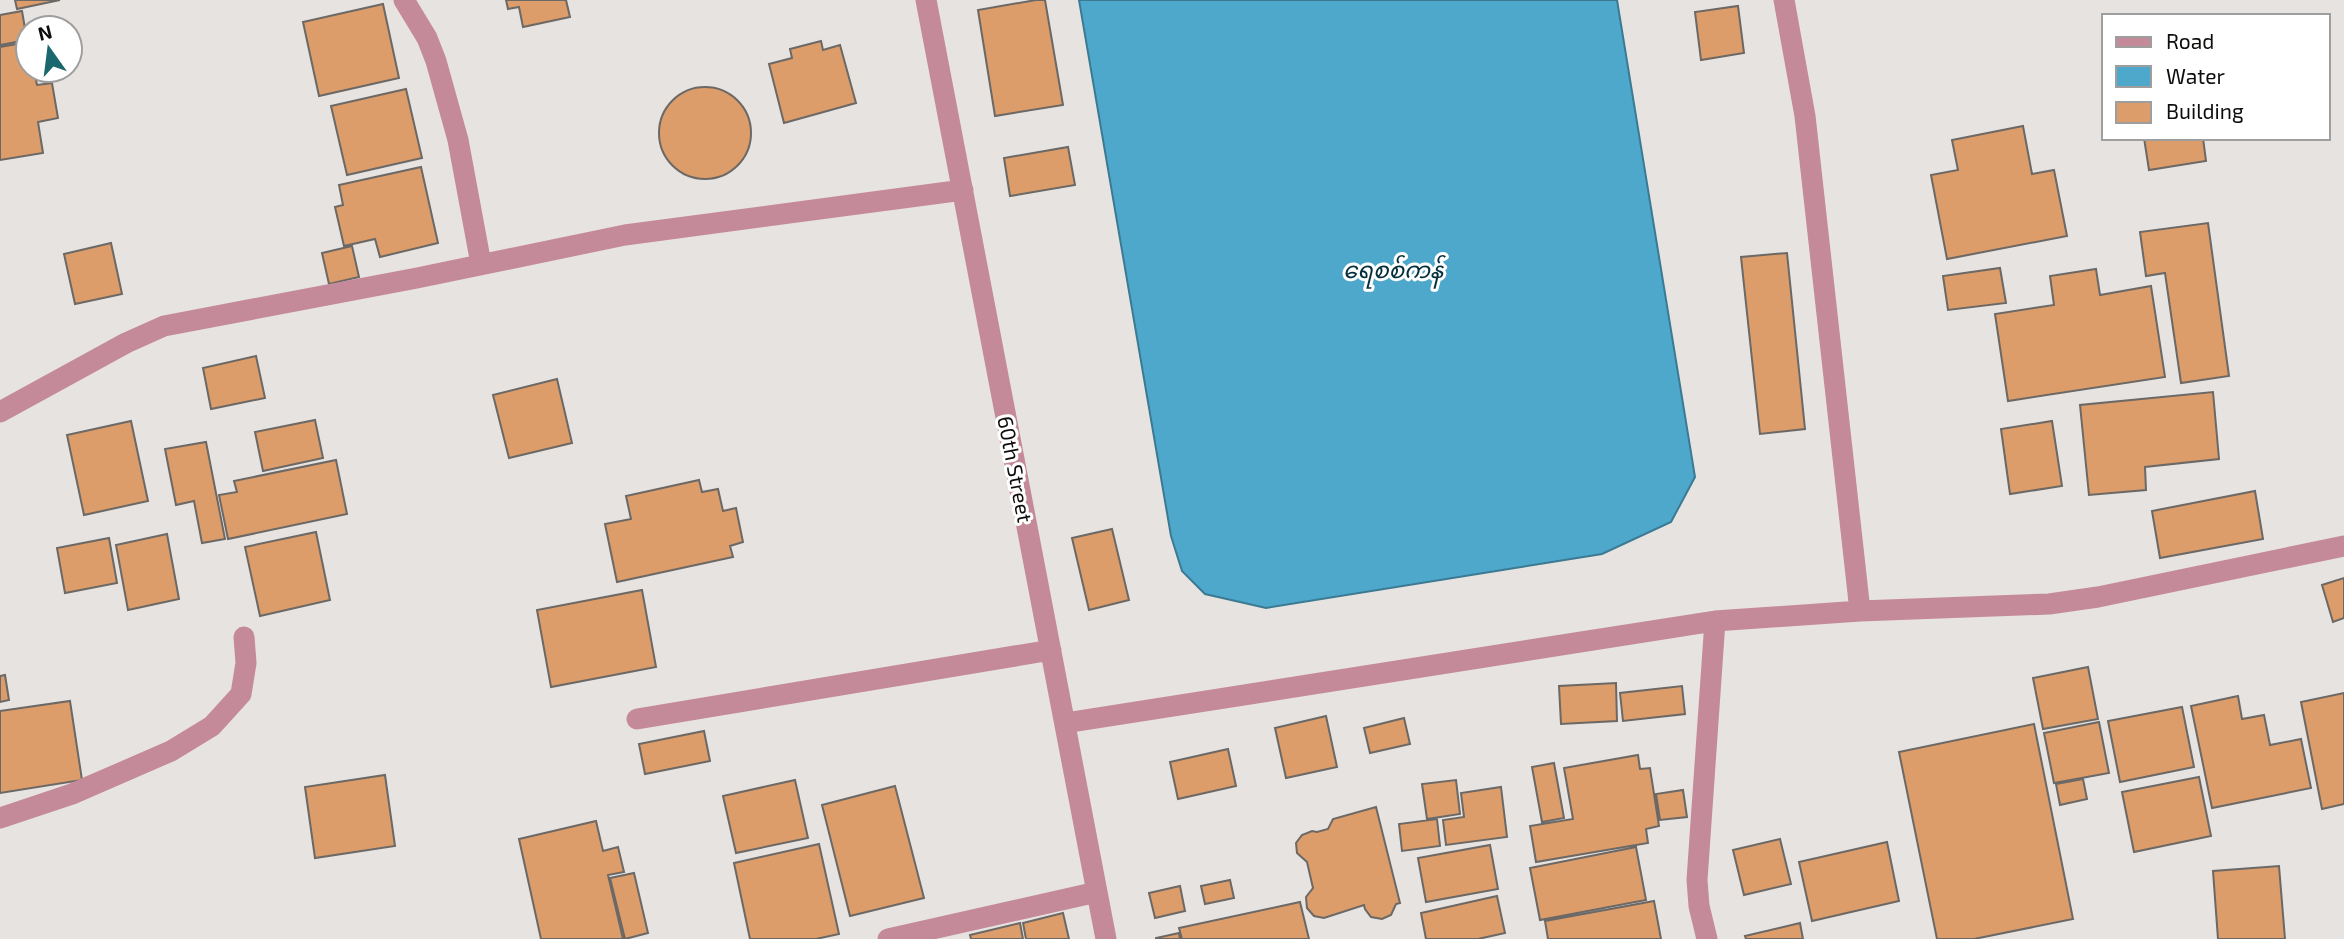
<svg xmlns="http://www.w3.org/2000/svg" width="2344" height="939" font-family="'Exo 2','Noto Sans Myanmar',sans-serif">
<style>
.water{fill:#4ea8cc;stroke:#3b7a92;stroke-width:2}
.building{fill:#dc9d6a;stroke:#6b6865;stroke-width:2}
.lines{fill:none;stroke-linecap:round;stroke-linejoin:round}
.minor{stroke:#c48a99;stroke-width:21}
.labels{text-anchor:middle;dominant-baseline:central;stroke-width:6;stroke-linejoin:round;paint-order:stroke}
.street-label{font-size:21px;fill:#0e0d0c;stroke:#fff}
.water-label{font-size:23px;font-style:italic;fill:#032e3d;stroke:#fff}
</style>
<rect width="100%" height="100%" fill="#e7e3e0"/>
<path class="water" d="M 1079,0 L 1617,0 L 1695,477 L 1671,522 L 1602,554 L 1266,608 L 1205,594 L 1182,571 L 1171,536 Z"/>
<path class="building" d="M 15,0 L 60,0 L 17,9 Z
M 506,0 L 566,0 L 570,17 L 523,27 L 519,7 L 508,9 Z
M 1036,0 L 1045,0 L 1063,105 L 995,116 L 978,10 Z
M 383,4 L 399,78 L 319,96 L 303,22 Z
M 1738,6 L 1744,53 L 1701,60 L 1695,12 Z
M 22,11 L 27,40 L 0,45 L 0,15 Z
M 821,41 L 823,50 L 840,45 L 856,103 L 784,123 L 769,64 L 792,58 L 790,49 Z
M 28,42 L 28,70 L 34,70 L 37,85 L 52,83 L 58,118 L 38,122 L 43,153 L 0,160 L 0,47 Z
M659 133a46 46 0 1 1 92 0a46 46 0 1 1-92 0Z
M 406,89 L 422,158 L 347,175 L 331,106 Z
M 2023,126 L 2032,174 L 2054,170 L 2067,236 L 1947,259 L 1931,175 L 1958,170 L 1952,140 Z
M 2144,138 L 2203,138 L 2206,161 L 2149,170 Z
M 1068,147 L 1075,185 L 1010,196 L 1004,158 Z
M 421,167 L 438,243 L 380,257 L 375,239 L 344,246 L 335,207 L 343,205 L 339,185 Z
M 2208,223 L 2229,376 L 2181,383 L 2165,273 L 2146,276 L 2140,232 Z
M 111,243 L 122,294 L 75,304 L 64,254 Z
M 352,246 L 359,277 L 329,284 L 322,253 Z
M 1787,253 L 1805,429 L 1760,434 L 1741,257 Z
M 2000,268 L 2006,303 L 1948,310 L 1943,276 Z
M 2096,269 L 2100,295 L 2151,286 L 2165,377 L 2008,401 L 1995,314 L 2054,305 L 2050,276 Z
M 256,356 L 265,398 L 211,409 L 203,368 Z
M 557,379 L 572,443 L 509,458 L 493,395 Z
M 2213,392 L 2219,459 L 2145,467 L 2146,490 L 2089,495 L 2080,405 Z
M 315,420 L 323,458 L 263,471 L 255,432 Z
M 131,421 L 148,501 L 84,515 L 67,435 Z
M 2052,421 L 2062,486 L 2010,494 L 2001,429 Z
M 206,442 L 225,539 L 202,543 L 194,501 L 176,505 L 165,449 Z
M 336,460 L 347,514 L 228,539 L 219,495 L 237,492 L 234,481 Z
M 699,480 L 702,492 L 718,489 L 723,511 L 736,508 L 743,542 L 730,546 L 733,557 L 617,582 L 605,524 L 631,519 L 626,496 Z
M 2255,491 L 2263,539 L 2160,558 L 2152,511 Z
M 1112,529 L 1129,600 L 1089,610 L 1072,538 Z
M 316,532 L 330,600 L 260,616 L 245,547 Z
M 167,534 L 179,599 L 128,610 L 116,545 Z
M 109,538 L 117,583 L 65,593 L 57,548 Z
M 2344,578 L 2344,618 L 2333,622 L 2322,585 Z
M 642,590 L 656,667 L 551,687 L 537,610 Z
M 2088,667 L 2098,719 L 2043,729 L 2033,678 Z
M 5,675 L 9,700 L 0,702 L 0,676 Z
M 1616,683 L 1617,721 L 1561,724 L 1559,686 Z
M 1682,686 L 1685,714 L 1623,721 L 1620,693 Z
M 2344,693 L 2344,804 L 2322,809 L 2301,702 Z
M 2238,696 L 2242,719 L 2264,715 L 2270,745 L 2301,739 L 2311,788 L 2212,808 L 2191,706 Z
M 70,701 L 82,780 L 0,793 L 0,711 Z
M 2182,707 L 2194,767 L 2120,782 L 2108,721 Z
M 1326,716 L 1337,767 L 1286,778 L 1275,728 Z
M 1404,718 L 1410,744 L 1370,753 L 1364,728 Z
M 2099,722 L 2109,773 L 2054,783 L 2044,733 Z
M 2034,724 L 2073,919 L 1974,939 L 1937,939 L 1899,752 Z
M 704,731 L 710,761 L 645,774 L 639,744 Z
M 1228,749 L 1236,786 L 1178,799 L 1170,762 Z
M 1638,755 L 1640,769 L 1650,768 L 1659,826 L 1646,829 L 1648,843 L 1536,862 L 1530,826 L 1573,819 L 1564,768 Z
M 1554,763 L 1564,818 L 1542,822 L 1532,767 Z
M 385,775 L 395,846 L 315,858 L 305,787 Z
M 2199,777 L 2211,836 L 2134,852 L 2122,792 Z
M 2083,779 L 2087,799 L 2060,805 L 2056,784 Z
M 795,780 L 808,838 L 736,853 L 723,796 Z
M 1456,780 L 1460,814 L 1427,819 L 1422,784 Z
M 895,786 L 924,898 L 850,916 L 822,805 Z
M 1501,787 L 1507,837 L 1446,845 L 1443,820 L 1464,817 L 1461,793 Z
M 1683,790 L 1687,817 L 1660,820 L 1656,794 Z
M 1376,807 L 1400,903 L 1396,904 L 1391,915 L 1382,919 L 1371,917 L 1365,909 L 1364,905 L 1324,918 L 1314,916 L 1307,908 L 1306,897 L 1313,888 L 1307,862 L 1297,853 L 1296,843 L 1302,835 L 1312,831 L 1317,832 L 1328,829 L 1333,819 Z
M 1437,819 L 1440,846 L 1402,851 L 1399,824 Z
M 596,821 L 603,851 L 618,847 L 624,872 L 608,875 L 623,939 L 541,939 L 519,839 Z
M 1780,839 L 1791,884 L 1744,895 L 1733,850 Z
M 1887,842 L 1899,901 L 1812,921 L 1799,862 Z
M 819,844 L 839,934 L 816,939 L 750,939 L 734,863 Z
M 1490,845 L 1498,889 L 1426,902 L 1418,858 Z
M 1636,847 L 1646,900 L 1540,920 L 1530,868 Z
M 2279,866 L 2285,939 L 2218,939 L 2213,871 Z
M 634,873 L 648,933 L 625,939 L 610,878 Z
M 1230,880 L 1234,898 L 1205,904 L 1201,886 Z
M 1180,886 L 1185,911 L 1155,918 L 1149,893 Z
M 1497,896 L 1505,933 L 1478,939 L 1426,939 L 1421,913 Z
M 1654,901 L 1661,939 L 1548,939 L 1545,921 Z
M 1300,902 L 1309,939 L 1182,939 L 1179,928 Z
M 1063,913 L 1069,939 L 1026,939 L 1023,923 Z
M 1020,923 L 1023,939 L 971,939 L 970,935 Z
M 1800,923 L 1803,939 L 1746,939 L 1745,936 Z
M 1179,933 L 1180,939 L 1156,939 L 1156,938 Z"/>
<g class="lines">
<path class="minor" d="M 404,0 L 427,38 L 436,61 L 458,140 L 481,264
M 926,0 L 1106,939
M 1784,0 L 1805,116 L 1860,611
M 0,412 L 126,343 L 164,326 L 417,278 L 625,235 L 963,190
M 637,719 L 1051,650
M 1065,723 L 1715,621
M 0,818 L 72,794 L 171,751 L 212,726 L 241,694 L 246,663 L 244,637
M 888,939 L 1097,892
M 1707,939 L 1699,906 L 1697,880 L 1715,621 L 1860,611 L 2049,604 L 2098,597 L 2344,546"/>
</g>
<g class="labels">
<g class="street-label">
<text transform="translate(1016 469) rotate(79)">60th Street</text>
</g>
<g class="water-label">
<text x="1393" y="269">ရေစစ်ကန်</text>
</g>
</g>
<rect x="2102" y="14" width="228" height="126" fill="#ffffff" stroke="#9f9e9e" stroke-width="2"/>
<rect x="2116" y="37" width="35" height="10" fill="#c48a99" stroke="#9f9e9e" stroke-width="2"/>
<text x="2166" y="49" font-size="21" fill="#0e0d0c">Road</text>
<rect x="2116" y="66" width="35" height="21" fill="#4ea8cc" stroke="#9f9e9e" stroke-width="2"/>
<text x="2166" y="84" font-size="21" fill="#0e0d0c">Water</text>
<rect x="2116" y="102" width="35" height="21" fill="#dc9d6a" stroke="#9f9e9e" stroke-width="2"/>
<text x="2166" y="119" font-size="21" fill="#0e0d0c">Building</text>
<g transform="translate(49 49) rotate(346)"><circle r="33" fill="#ffffff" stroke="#9f9e9e" stroke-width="2"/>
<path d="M0-5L12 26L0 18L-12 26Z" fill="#1a676d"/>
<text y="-10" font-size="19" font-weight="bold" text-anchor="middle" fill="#0e0d0c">N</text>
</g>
</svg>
